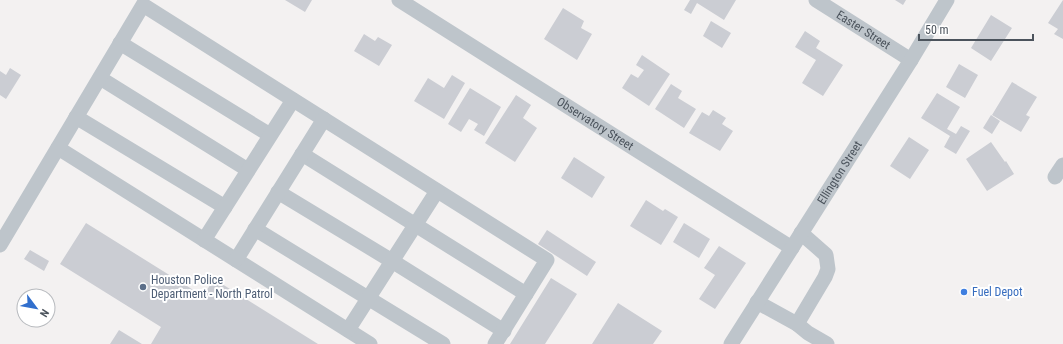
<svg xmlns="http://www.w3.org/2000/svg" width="1063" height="344" font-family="'Roboto Condensed',sans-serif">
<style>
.building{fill:#cbcdd3}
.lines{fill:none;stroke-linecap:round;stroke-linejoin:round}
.minor{stroke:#bec5cb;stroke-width:15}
.service-dot{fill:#5c6f8a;stroke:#fff;stroke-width:1.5}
.shop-dot{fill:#3f7fe0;stroke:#fff;stroke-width:1.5}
.labels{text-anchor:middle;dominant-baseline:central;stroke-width:4;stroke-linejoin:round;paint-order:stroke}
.street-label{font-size:12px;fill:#4b535c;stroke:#fff}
.service-label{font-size:12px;fill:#4e5e75;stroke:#fff;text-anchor:start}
.shop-label{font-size:12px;fill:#366cbe;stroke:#fff;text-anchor:start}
</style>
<rect width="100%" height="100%" fill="#f3f1f1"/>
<path class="building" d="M 285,0 L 312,0 L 305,12 Z
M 690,0 L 736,0 L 724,20 L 697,3 L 691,14 L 684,10 Z
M 895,0 L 906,0 L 903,5 Z
M 1063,0 L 1063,39 L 1054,34 L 1058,29 L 1048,23 Z
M 563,8 L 584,21 L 581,28 L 592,34 L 577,60 L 544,39 Z
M 991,15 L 1012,28 L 991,61 L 971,48 Z
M 711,21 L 731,33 L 722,48 L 703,36 Z
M 805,31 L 820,41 L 816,48 L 843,65 L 823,96 L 802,83 L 816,60 L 795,47 Z
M 364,34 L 375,41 L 378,37 L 392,45 L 379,66 L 354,51 Z
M 642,55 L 670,74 L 649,106 L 622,88 L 631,74 L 638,78 L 644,70 L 636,65 Z
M 959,64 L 978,75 L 965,98 L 946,87 Z
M 10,68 L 21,75 L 6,99 L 0,95 L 0,71 L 6,75 Z
M 452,75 L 465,83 L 444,119 L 414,101 L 428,78 L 444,88 Z
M 1012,82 L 1037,97 L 1026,115 L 1030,117 L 1021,132 L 992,115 Z
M 671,84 L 682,91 L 678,98 L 696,109 L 684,128 L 655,109 Z
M 470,88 L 501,107 L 484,136 L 474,130 L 478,124 L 469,119 L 461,132 L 448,124 Z
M 937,93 L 960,107 L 947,129 L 956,134 L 961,126 L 970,131 L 956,154 L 944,147 L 950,136 L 921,118 Z
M 516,95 L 531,105 L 523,118 L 537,128 L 515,162 L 485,143 Z
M 713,110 L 726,118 L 722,124 L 733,131 L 720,151 L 689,133 L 702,112 L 709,116 Z
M 991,115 L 1000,121 L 992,134 L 983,128 Z
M 909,137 L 929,150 L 910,179 L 890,166 Z
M 991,142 L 1005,162 L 1006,161 L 1014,174 L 987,191 L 966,159 Z
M 574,157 L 605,177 L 592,198 L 561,178 Z
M 646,200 L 663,211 L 665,209 L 678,217 L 661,245 L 630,226 Z
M 86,223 L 203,296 L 214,279 L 318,344 L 151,344 L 161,327 L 60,264 Z
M 684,223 L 710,239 L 699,258 L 673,242 Z
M 547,230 L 596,262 L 587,276 L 538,244 Z
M 719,246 L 746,263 L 715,309 L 699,299 L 715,275 L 704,268 Z
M 30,250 L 49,261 L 44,271 L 24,259 Z
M 551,278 L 577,294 L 545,344 L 510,344 Z
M 618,303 L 662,331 L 653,344 L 592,344 Z
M 119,330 L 142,344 L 110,344 Z"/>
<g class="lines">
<g class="minor">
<path id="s1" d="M 399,0 L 792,248"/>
<path id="s2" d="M 816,0 L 911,60"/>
<path d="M 120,43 L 270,135"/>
<path d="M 100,78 L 248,170"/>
<path d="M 76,117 L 225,207"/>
<path d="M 58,148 L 370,344"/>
<path d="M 302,154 L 526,294"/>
<path d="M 1055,177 L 1063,165"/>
<path d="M 278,192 L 392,261 L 504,331"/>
<path d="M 255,229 L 443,344"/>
<path d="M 204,240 L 293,100"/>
<path d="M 0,245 L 143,5 L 547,260 L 495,344"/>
<path d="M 236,260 L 324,119"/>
<path d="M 757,302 L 797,324 L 808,333 L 827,344"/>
<path d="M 797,324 L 825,277 L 828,269 L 826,255 L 801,233"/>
<path d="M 348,330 L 437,191"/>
<path id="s3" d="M 731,344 L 911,60 L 947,0"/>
</g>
</g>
<circle class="service-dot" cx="143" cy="287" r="4"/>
<circle class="shop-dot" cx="964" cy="292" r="4"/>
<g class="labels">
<g class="street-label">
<text stroke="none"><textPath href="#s2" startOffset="56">Easter Street</textPath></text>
<text stroke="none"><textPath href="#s1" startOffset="232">Observatory Street</textPath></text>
<text stroke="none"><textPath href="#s3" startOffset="203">Ellington Street</textPath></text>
</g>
<g class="service-label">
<text x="151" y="280">Houston Police<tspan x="151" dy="14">Department - North Patrol</tspan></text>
</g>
<g class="shop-label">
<text x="972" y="292">Fuel Depot</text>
</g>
</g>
<g transform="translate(36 308) rotate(122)"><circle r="19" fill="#ffffff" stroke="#b7babe"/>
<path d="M0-3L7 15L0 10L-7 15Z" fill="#316fcd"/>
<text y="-6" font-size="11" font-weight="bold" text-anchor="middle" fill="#4b535c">N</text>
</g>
<path d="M919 34v6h114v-6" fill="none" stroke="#4b535c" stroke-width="2"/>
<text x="925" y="34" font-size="12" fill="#4b535c" stroke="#ffffff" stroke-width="3" paint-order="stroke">50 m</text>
</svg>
